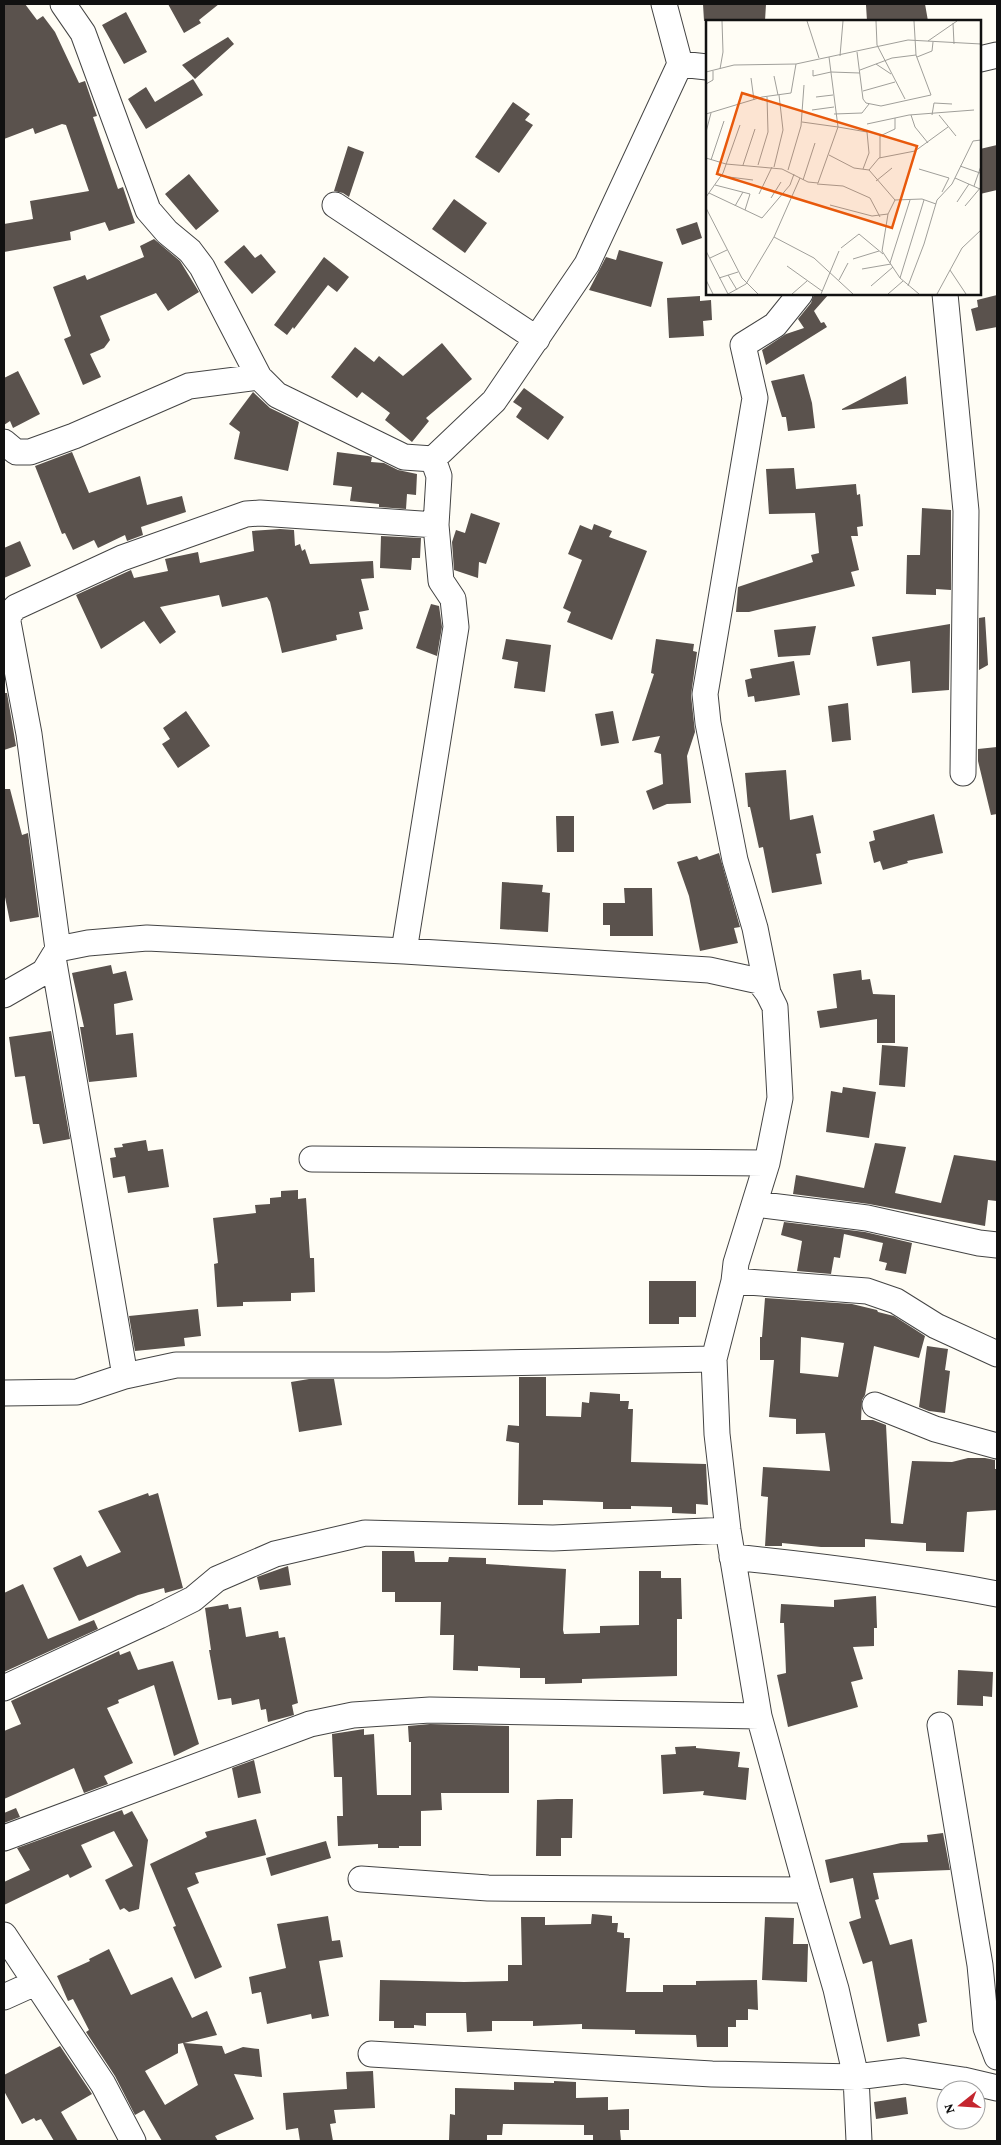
<svg xmlns="http://www.w3.org/2000/svg" width="1001" height="2145" font-family="'Crimson Pro',serif">
<style>
.building{fill:#5a524d;fill-rule:evenodd}
.lines{fill:none;stroke-linecap:round;stroke-linejoin:round}
.minor-casing{stroke:#444;stroke-width:27}
.minor{stroke:#fff;stroke-width:25}
.inset-road{fill:none;stroke:#a09f9a;stroke-width:1}
.view{fill:#e8590c;fill-opacity:0.15;stroke:#e8590c;stroke-width:2.5}
.inset-edge{fill:none;stroke:#111;stroke-width:2.5}
</style>
<rect width="100%" height="100%" fill="#fffdf5"/>
<path class="building" d="M 4,4 L 25,4 L 37,20 L 43,16 L 55,32 L 79,83 L 85,81 L 97,116 L 93,117 L 118,189 L 123,187 L 135,223 L 109,231 L 105,222 L 70,232 L 71,240 L 4,252 L 4,224 L 33,219 L 30,201 L 89,191 L 66,125 L 62,124 L 35,134 L 33,128 L 4,139 Z
M 168,4 L 219,4 L 199,20 L 201,23 L 184,33 Z
M 703,4 L 766,4 L 765,21 L 704,21 Z
M 886,4 L 925,4 L 928,21 L 867,21 L 866,5 Z
M 126,12 L 147,52 L 124,64 L 102,25 Z
M 228,37 L 234,44 L 195,79 L 182,65 Z
M 193,79 L 203,95 L 146,129 L 128,99 L 146,87 L 155,102 Z
M 513,102 L 530,114 L 525,120 L 533,125 L 499,173 L 475,157 Z
M 997,145 L 997,190 L 980,194 L 980,149 Z
M 348,146 L 364,152 L 349,197 L 343,193 L 334,191 Z
M 189,174 L 219,211 L 196,230 L 165,194 Z
M 454,199 L 487,223 L 465,253 L 432,229 Z
M 697,222 L 702,238 L 682,245 L 676,229 Z
M 154,239 L 180,261 L 199,292 L 168,311 L 156,293 L 100,316 L 110,340 L 104,348 L 90,354 L 101,377 L 83,385 L 64,339 L 71,336 L 53,287 L 85,275 L 87,280 L 144,257 L 140,246 Z
M 244,245 L 255,258 L 261,254 L 276,272 L 252,294 L 224,262 Z
M 619,250 L 663,262 L 651,307 L 589,290 L 606,257 L 616,260 Z
M 324,257 L 349,277 L 337,292 L 328,285 L 294,329 L 293,327 L 287,335 L 274,325 Z
M 814,294 L 829,294 L 814,311 L 821,323 L 824,322 L 827,327 L 766,365 L 762,350 L 786,334 L 804,328 L 798,319 L 811,303 Z
M 997,295 L 997,327 L 976,331 L 971,309 L 978,307 L 977,300 Z
M 700,296 L 700,301 L 711,300 L 712,320 L 703,321 L 704,336 L 669,338 L 667,298 Z
M 442,343 L 472,379 L 426,418 L 429,421 L 412,442 L 385,420 L 390,413 L 362,392 L 357,398 L 331,377 L 355,347 L 374,362 L 379,356 L 403,376 Z
M 18,371 L 40,414 L 13,428 L 10,421 L 4,425 L 4,378 Z
M 804,374 L 812,403 L 815,428 L 788,431 L 786,417 L 782,417 L 771,381 Z
M 906,376 L 908,404 L 842,410 L 842,409 Z
M 524,388 L 564,417 L 548,440 L 516,417 L 522,408 L 513,402 Z
M 253,392 L 270,408 L 299,422 L 288,471 L 234,459 L 240,432 L 229,424 Z
M 72,452 L 89,493 L 140,476 L 147,505 L 182,496 L 186,512 L 141,527 L 143,535 L 127,541 L 125,535 L 98,548 L 94,540 L 73,550 L 65,533 L 62,534 L 35,466 Z
M 337,452 L 368,456 L 372,457 L 371,462 L 384,463 L 398,470 L 417,474 L 416,495 L 407,494 L 406,509 L 379,507 L 379,504 L 350,501 L 352,487 L 333,485 Z
M 794,468 L 796,489 L 856,484 L 857,495 L 860,494 L 863,526 L 857,527 L 858,536 L 851,536 L 859,570 L 851,572 L 855,586 L 749,612 L 736,612 L 738,587 L 813,562 L 811,555 L 819,553 L 815,513 L 769,514 L 766,469 Z
M 922,508 L 951,510 L 951,590 L 936,589 L 936,595 L 906,594 L 907,555 L 920,555 Z
M 471,513 L 500,523 L 486,564 L 479,562 L 478,578 L 454,570 L 452,542 L 456,530 L 465,533 Z
M 594,524 L 612,531 L 609,537 L 647,551 L 612,640 L 567,622 L 571,612 L 563,608 L 582,560 L 568,554 L 580,525 L 592,530 Z
M 280,529 L 294,530 L 295,546 L 300,544 L 302,551 L 305,549 L 310,564 L 373,561 L 374,578 L 361,579 L 369,610 L 359,612 L 363,629 L 336,635 L 337,640 L 282,653 L 270,602 L 267,597 L 222,607 L 219,595 L 160,607 L 176,632 L 160,644 L 144,621 L 101,649 L 76,595 L 131,570 L 134,578 L 168,571 L 165,559 L 198,552 L 200,563 L 254,551 L 252,531 Z
M 381,536 L 421,538 L 420,558 L 412,558 L 411,570 L 380,568 Z
M 20,541 L 31,566 L 4,578 L 4,548 Z
M 431,604 L 439,606 L 442,627 L 437,656 L 416,648 Z
M 985,617 L 988,665 L 979,670 L 979,618 Z
M 950,624 L 949,690 L 912,693 L 910,661 L 877,666 L 872,637 Z
M 816,626 L 810,655 L 778,657 L 774,630 Z
M 506,639 L 551,645 L 545,692 L 514,688 L 518,662 L 502,659 Z
M 656,639 L 694,644 L 693,651 L 697,652 L 691,695 L 695,732 L 687,756 L 691,803 L 667,804 L 653,810 L 646,791 L 663,784 L 661,754 L 654,752 L 660,736 L 632,741 L 654,674 L 651,673 Z
M 794,661 L 800,695 L 755,702 L 754,696 L 748,697 L 745,680 L 752,678 L 750,669 Z
M 4,693 L 7,693 L 16,746 L 4,750 Z
M 848,703 L 851,740 L 832,742 L 828,706 Z
M 186,711 L 210,746 L 178,768 L 162,744 L 170,739 L 163,728 Z
M 613,711 L 619,743 L 601,746 L 595,714 Z
M 997,747 L 997,814 L 991,815 L 978,761 L 978,749 Z
M 786,770 L 790,820 L 813,815 L 821,853 L 816,854 L 822,884 L 772,893 L 763,847 L 759,848 L 750,807 L 748,807 L 745,773 Z
M 4,789 L 10,789 L 22,835 L 28,833 L 39,917 L 10,922 L 4,892 Z
M 934,814 L 943,853 L 907,861 L 908,863 L 883,870 L 880,861 L 874,863 L 869,842 L 875,840 L 873,831 Z
M 556,816 L 574,816 L 574,852 L 557,852 Z
M 719,853 L 740,927 L 734,928 L 738,943 L 700,951 L 689,896 L 677,862 L 697,856 L 699,860 Z
M 502,882 L 543,885 L 542,892 L 550,893 L 548,932 L 500,929 Z
M 624,888 L 652,888 L 653,936 L 610,936 L 610,925 L 603,925 L 603,903 L 625,903 Z
M 111,965 L 113,974 L 126,971 L 133,1000 L 114,1004 L 116,1035 L 133,1033 L 137,1077 L 89,1082 L 80,1027 L 84,1027 L 72,973 Z
M 861,970 L 862,980 L 870,979 L 873,994 L 895,995 L 895,1043 L 877,1043 L 877,1019 L 820,1028 L 817,1011 L 837,1008 L 833,974 Z
M 51,1031 L 70,1139 L 43,1144 L 39,1124 L 33,1124 L 25,1076 L 15,1077 L 9,1037 Z
M 882,1045 L 908,1047 L 905,1087 L 879,1085 Z
M 843,1087 L 876,1092 L 869,1138 L 826,1132 L 831,1091 L 842,1093 Z
M 146,1140 L 148,1151 L 163,1149 L 169,1187 L 128,1193 L 125,1176 L 113,1178 L 110,1158 L 116,1157 L 114,1148 L 123,1147 L 122,1144 Z
M 875,1143 L 906,1147 L 895,1193 L 941,1203 L 954,1155 L 997,1161 L 997,1201 L 988,1200 L 985,1226 L 869,1204 L 793,1194 L 796,1175 L 864,1188 Z
M 298,1190 L 298,1199 L 306,1198 L 310,1258 L 314,1258 L 315,1292 L 291,1293 L 291,1301 L 243,1302 L 243,1306 L 217,1307 L 214,1264 L 218,1263 L 213,1218 L 256,1213 L 255,1205 L 270,1204 L 270,1198 L 281,1197 L 281,1191 Z
M 784,1222 L 865,1232 L 912,1243 L 906,1274 L 885,1270 L 887,1263 L 879,1261 L 883,1243 L 844,1234 L 840,1258 L 834,1257 L 831,1274 L 797,1271 L 802,1241 L 781,1235 Z
M 649,1281 L 696,1281 L 696,1317 L 679,1317 L 679,1324 L 649,1324 Z
M 765,1298 L 852,1304 L 877,1310 L 878,1312 L 894,1316 L 925,1336 L 919,1358 L 874,1346 L 865,1395 L 862,1400 L 861,1420 L 873,1420 L 886,1425 L 891,1523 L 903,1524 L 912,1461 L 952,1462 L 968,1458 L 985,1458 L 995,1460 L 995,1469 L 997,1469 L 997,1510 L 967,1512 L 964,1552 L 926,1551 L 926,1543 L 865,1539 L 865,1547 L 821,1547 L 782,1543 L 782,1546 L 765,1546 L 768,1497 L 761,1496 L 763,1467 L 830,1471 L 825,1433 L 796,1434 L 796,1419 L 769,1417 L 774,1360 L 760,1360 L 760,1337 L 762,1337 ZM 801,1337 L 844,1343 L 838,1377 L 800,1373 Z
M 198,1309 L 201,1336 L 184,1338 L 185,1346 L 135,1351 L 129,1316 Z
M 927,1346 L 948,1349 L 945,1370 L 950,1371 L 945,1413 L 929,1411 L 919,1407 Z
M 519,1377 L 546,1377 L 546,1416 L 581,1417 L 582,1402 L 589,1403 L 590,1392 L 620,1394 L 620,1401 L 629,1401 L 628,1409 L 633,1409 L 631,1462 L 706,1464 L 708,1505 L 696,1504 L 696,1514 L 672,1513 L 672,1507 L 631,1506 L 631,1509 L 603,1509 L 603,1502 L 543,1500 L 543,1505 L 518,1505 L 519,1443 L 506,1441 L 508,1425 L 519,1426 Z
M 309,1379 L 334,1379 L 342,1425 L 299,1432 L 291,1382 Z
M 148,1493 L 149,1496 L 158,1493 L 183,1588 L 165,1593 L 164,1588 L 138,1595 L 79,1621 L 53,1568 L 81,1555 L 87,1567 L 121,1552 L 98,1511 Z
M 382,1551 L 414,1551 L 415,1562 L 448,1562 L 449,1557 L 486,1558 L 486,1564 L 566,1569 L 563,1630 L 564,1634 L 600,1633 L 600,1626 L 639,1625 L 639,1571 L 661,1571 L 661,1578 L 681,1578 L 682,1619 L 677,1619 L 677,1676 L 582,1679 L 582,1683 L 545,1684 L 545,1678 L 520,1678 L 520,1668 L 478,1666 L 478,1671 L 453,1670 L 454,1635 L 440,1635 L 441,1602 L 395,1602 L 395,1592 L 382,1592 Z
M 288,1566 L 291,1585 L 260,1590 L 257,1577 Z
M 23,1584 L 48,1639 L 94,1620 L 98,1629 L 4,1672 L 4,1593 Z
M 876,1596 L 877,1628 L 874,1628 L 874,1646 L 853,1647 L 863,1679 L 851,1682 L 858,1707 L 788,1727 L 777,1675 L 786,1673 L 784,1623 L 780,1623 L 781,1604 L 834,1607 L 834,1600 Z
M 228,1604 L 229,1609 L 241,1607 L 246,1637 L 278,1631 L 279,1638 L 285,1637 L 298,1703 L 292,1705 L 294,1715 L 268,1722 L 266,1709 L 261,1710 L 259,1699 L 232,1705 L 231,1698 L 218,1700 L 209,1650 L 211,1650 L 205,1608 Z
M 119,1651 L 120,1655 L 130,1651 L 138,1670 L 173,1661 L 199,1744 L 174,1756 L 154,1685 L 118,1700 L 119,1703 L 107,1708 L 133,1763 L 104,1776 L 108,1784 L 84,1793 L 74,1768 L 4,1799 L 4,1731 L 21,1724 L 11,1701 Z
M 958,1670 L 993,1672 L 992,1697 L 983,1696 L 983,1706 L 957,1705 Z
M 430,1724 L 509,1726 L 509,1793 L 441,1793 L 442,1810 L 421,1811 L 421,1846 L 399,1846 L 399,1848 L 378,1848 L 378,1844 L 338,1846 L 337,1816 L 343,1816 L 342,1777 L 334,1777 L 332,1734 L 364,1729 L 364,1735 L 374,1734 L 377,1795 L 411,1795 L 411,1742 L 409,1742 L 408,1726 Z
M 696,1746 L 696,1748 L 740,1752 L 738,1767 L 749,1768 L 746,1800 L 703,1795 L 704,1791 L 663,1794 L 661,1755 L 676,1754 L 675,1747 Z
M 254,1760 L 261,1793 L 238,1798 L 232,1768 Z
M 557,1799 L 573,1799 L 572,1838 L 561,1838 L 561,1856 L 536,1856 L 537,1800 Z
M 16,1808 L 20,1817 L 4,1823 L 4,1813 Z
M 122,1810 L 124,1815 L 132,1811 L 148,1840 L 139,1909 L 129,1912 L 124,1908 L 120,1910 L 105,1880 L 133,1866 L 114,1831 L 81,1845 L 92,1867 L 70,1878 L 68,1874 L 4,1905 L 4,1882 L 30,1870 L 17,1848 Z
M 256,1819 L 266,1855 L 195,1873 L 199,1883 L 187,1888 L 222,1967 L 195,1979 L 173,1927 L 176,1926 L 150,1864 L 207,1837 L 205,1832 Z
M 943,1833 L 950,1870 L 873,1873 L 879,1899 L 875,1900 L 890,1945 L 912,1939 L 927,2022 L 918,2024 L 920,2036 L 887,2042 L 872,1961 L 863,1964 L 849,1922 L 861,1918 L 853,1878 L 830,1883 L 825,1860 L 901,1843 L 928,1842 L 927,1835 Z
M 326,1841 L 331,1858 L 271,1876 L 266,1858 Z
M 592,1914 L 612,1916 L 612,1923 L 618,1923 L 617,1932 L 624,1933 L 624,1938 L 630,1938 L 626,1992 L 663,1992 L 663,1985 L 696,1985 L 696,1981 L 757,1980 L 758,2010 L 748,2009 L 748,2020 L 736,2020 L 736,2027 L 728,2027 L 728,2047 L 697,2047 L 696,2035 L 635,2034 L 635,2030 L 582,2029 L 582,2024 L 533,2026 L 533,2021 L 492,2021 L 492,2031 L 467,2032 L 466,2013 L 426,2013 L 426,2026 L 414,2025 L 414,2028 L 394,2028 L 394,2021 L 379,2021 L 380,1980 L 464,1982 L 508,1981 L 508,1965 L 522,1965 L 521,1917 L 545,1917 L 545,1925 L 591,1924 Z
M 328,1916 L 332,1941 L 340,1940 L 343,1957 L 319,1961 L 329,2016 L 312,2019 L 311,2014 L 267,2024 L 261,1992 L 252,1994 L 249,1977 L 286,1968 L 277,1924 Z
M 765,1917 L 794,1918 L 793,1944 L 808,1944 L 808,1946 L 807,1982 L 762,1980 Z
M 109,1949 L 131,1995 L 172,1977 L 192,2018 L 207,2011 L 217,2035 L 184,2043 L 222,2046 L 225,2054 L 243,2047 L 259,2049 L 262,2077 L 234,2074 L 254,2119 L 215,2136 L 218,2141 L 162,2141 L 144,2110 L 135,2115 L 115,2076 L 86,2032 L 89,2030 L 73,1999 L 68,2001 L 57,1976 L 90,1961 L 89,1959 ZM 183,2043 L 198,2085 L 165,2105 L 145,2071 L 178,2053 L 178,2044 Z
M 60,2046 L 92,2094 L 61,2112 L 78,2141 L 54,2141 L 41,2119 L 36,2121 L 34,2118 L 22,2124 L 4,2091 L 4,2075 Z
M 373,2071 L 375,2108 L 334,2110 L 336,2123 L 330,2124 L 333,2141 L 300,2141 L 298,2128 L 286,2130 L 283,2093 L 347,2089 L 346,2072 Z
M 554,2081 L 576,2082 L 576,2098 L 608,2097 L 608,2110 L 629,2109 L 629,2130 L 620,2130 L 621,2141 L 593,2141 L 593,2135 L 584,2135 L 584,2125 L 503,2124 L 502,2135 L 487,2135 L 487,2141 L 449,2141 L 450,2114 L 455,2115 L 455,2088 L 514,2090 L 514,2082 L 554,2083 Z
M 906,2097 L 908,2114 L 876,2119 L 874,2102 Z"/>
<g class="lines">
<defs>
<path id="minor" d="M 63,4 L 83,33 L 148,210 L 167,232 L 190,251 L 202,267 L 259,377 L 277,395 L 404,457 L 433,459 L 439,476 L 436,525 L 441,581 L 453,599 L 456,627 L 404,951
M 664,4 L 680,64
M 980,59 L 997,55
M 335,205 L 537,339
M 945,294 L 966,511 L 963,773
M 4,442 L 16,452 L 30,452 L 74,436 L 189,386 L 259,377
M 433,459 L 494,401 L 587,264 L 680,64 L 707,67
M 58,949 L 29,734 L 8,622 L 9,614 L 16,607 L 122,558 L 246,514 L 260,513 L 436,525
M 53,957 L 125,1376
M 768,993 L 755,928 L 735,860 L 708,723 L 705,694 L 755,398 L 743,345 L 775,325 L 800,294
M 4,995 L 44,972 L 58,949 L 88,943 L 147,938 L 404,951 L 709,970 L 759,981 L 768,993 L 775,1007 L 780,1098 L 767,1163 L 736,1263 L 734,1281 L 714,1359 L 717,1434 L 728,1530 L 759,1716 L 807,1890 L 836,1989 L 856,2077 L 859,2141
M 312,1159 L 767,1163
M 755,1204 L 867,1218 L 979,1243 L 997,1245
M 734,1281 L 867,1291 L 896,1301 L 936,1326 L 997,1354
M 4,1393 L 77,1392 L 125,1376 L 176,1365 L 388,1365 L 714,1359
M 875,1405 L 935,1429 L 997,1446
M 732,1557 C 821,1566 909,1577 997,1594
M 4,1688 L 159,1616 L 193,1599 L 217,1579 L 275,1554 L 365,1533 L 553,1538 L 728,1530
M 940,1725 L 980,1965 L 986,2028 L 997,2057
M 4,1838 L 310,1724 L 353,1715 L 430,1710 L 759,1716
M 361,1879 L 488,1888 L 807,1890
M 4,1935 L 103,2084 L 133,2141
M 4,1997 L 35,1983
M 371,2054 L 712,2074 L 856,2077 L 904,2071 L 963,2080 L 997,2088"/>
</defs>
<use href="#minor" class="minor-casing"/>
<use href="#minor" class="minor"/>
</g>
<g transform="translate(706 20)">
<rect width="275" height="275" fill="#fffdf5"/>
<path class="inset-road" d="M 101,1 L 113,38M 170,1 L 171,25 L 199,79M 208,1 L 210,35M 247,3 L 248,24M 222,21 L 251,1M 151,32 L 157,79 L 160,83 L 175,86 L 225,75 L 210,35 L 186,38 L 154,50M 134,36 L 137,1M 211,37 L 226,31 L 227,22M 170,44 L 185,54M 14,49 L 17,32 L 16,1M 107,50 L 107,56 L 125,52 L 154,53M 0,52 L 28,45 L 90,44 L 202,20 L 275,24M 68,56 L 72,75M 45,58 L 48,80M 0,64 L 7,60 L 7,51M 157,71 L 189,62M 110,77 L 127,75M 106,90 L 128,87M 0,94 L 56,77 L 85,73 L 90,44M 128,94 L 156,93 L 163,84M 205,95 L 209,107 L 222,123M 226,95 L 228,83 L 246,84M 233,95 L 250,116M 96,102 L 132,107M 161,104 L 203,95 L 268,90M 132,107 L 161,112 L 163,133 L 157,149M 0,112 L 5,93M 123,135 L 148,148 L 163,150 L 173,138 L 209,131 L 242,107M 0,138 L 20,144 L 76,149 L 102,162 L 112,163 L 132,107 L 123,37M 174,138 L 174,116 L 189,109 L 189,98M 5,140 L 18,101M 37,145 L 49,109M 52,145 L 62,112 L 61,77M 254,146 L 274,153M 68,147 L 77,110 L 73,75M 213,149 L 243,158 L 236,172M 82,150 L 95,106 L 98,65M 163,150 L 189,180 L 182,194 L 176,231 L 194,258 L 213,274M 15,156 L 47,160M 249,158 L 274,169M 97,160 L 109,123M 170,161 L 186,148M 111,164 L 137,166 L 164,178 L 174,197M 9,165 L 44,174 L 39,190M 268,166 L 275,146M 3,173 L 56,198 L 84,165 L 88,154M 53,174 L 66,147M 0,177 L 17,153 L 34,105M 65,178 L 75,162M 189,180 L 216,179 L 230,184M 251,182 L 263,164M 124,185 L 166,196 L 182,194M 29,186 L 37,172M 259,186 L 275,167M 0,188 L 36,258 L 52,274M 68,217 L 94,158M 135,228 L 153,214 L 177,234M 0,231 L 22,274M 4,238 L 21,230M 147,239 L 173,231M 184,243 L 204,180M 81,246 L 116,271M 156,249 L 185,244M 244,250 L 260,274M 22,255 L 31,270M 13,258 L 32,252M 194,258 L 218,180M 0,260 L 7,274M 133,260 L 142,243M 165,266 L 187,247M 202,266 L 218,224 L 231,180 L 246,164 L 267,121 L 275,120M 22,274 L 40,264 L 68,217 L 108,238 L 147,274M 86,274 L 101,261M 115,274 L 133,231M 182,274 L 197,261M 231,274 L 256,228 L 275,210"/>
<path class="view" d="M 36,73 L 211,126 L 186,208 L 11,154 Z"/>
<rect width="275" height="275" class="inset-edge"/>
</g>
<rect width="1001" height="2145" fill="none" stroke="#111111" stroke-width="10"/>
<g transform="translate(961 2105) rotate(253)"><circle r="24" fill="#ffffff" stroke="#a0a0a0"/>
<path d="M0-4L9 19L0 12L-9 19Z" fill="#c4262e"/>
<text y="-8" font-size="14" font-weight="bold" text-anchor="middle" fill="#111111">N</text>
</g>
</svg>
